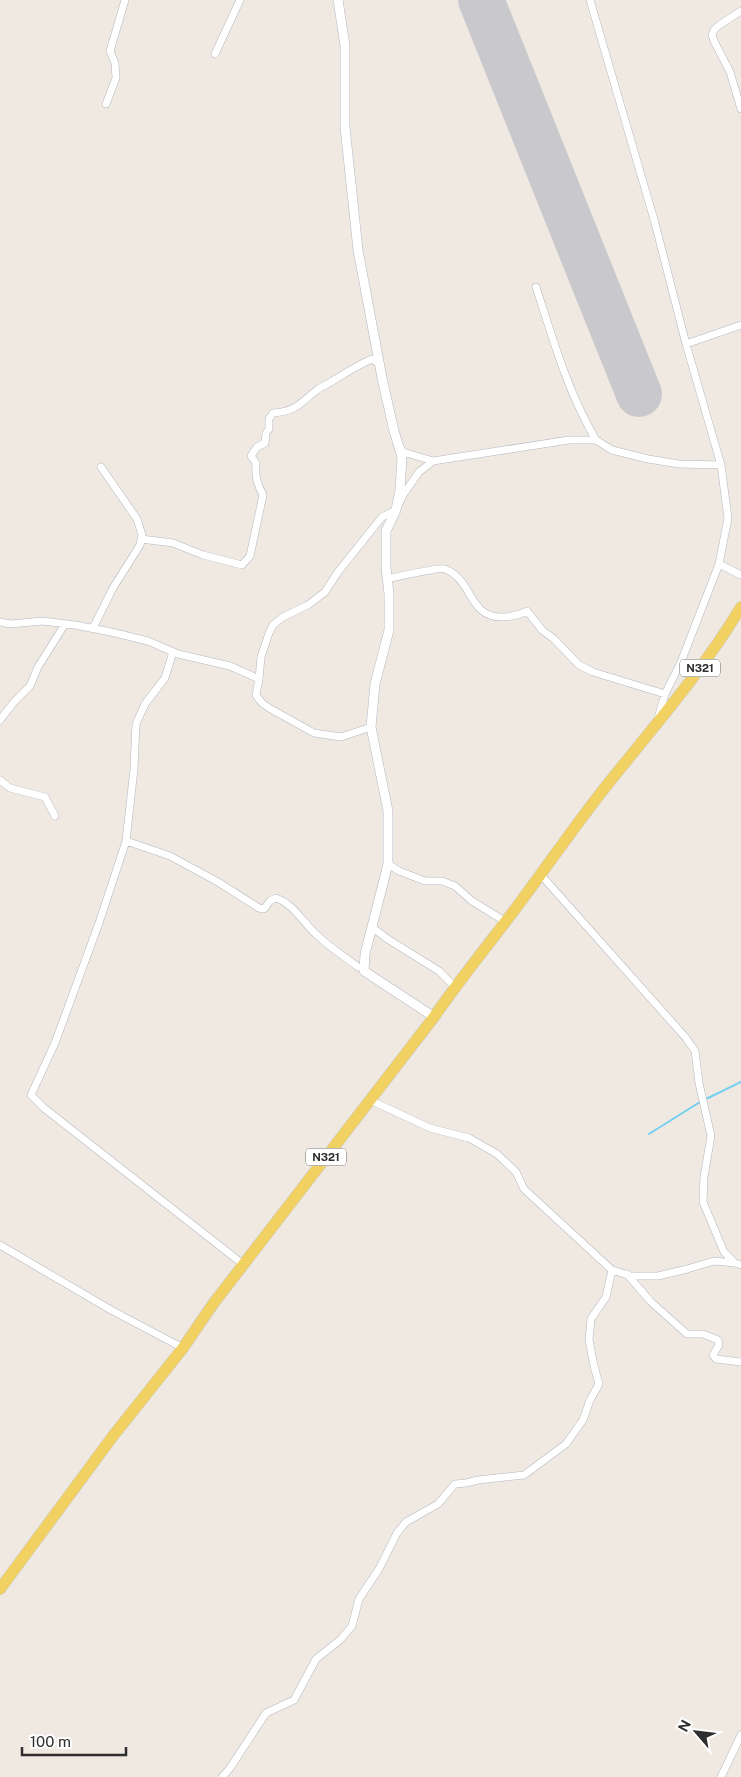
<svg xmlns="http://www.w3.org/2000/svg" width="741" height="1777" font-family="'Public Sans',sans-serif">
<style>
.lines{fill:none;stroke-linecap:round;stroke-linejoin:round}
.stream{stroke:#75cff0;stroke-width:2}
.runway{stroke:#c9c8cc;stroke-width:46}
.minor-casing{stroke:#b4b7c1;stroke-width:8}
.tertiary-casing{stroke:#b4b7c1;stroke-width:10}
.primary-casing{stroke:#c9c9c9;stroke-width:12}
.minor{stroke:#fff;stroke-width:7}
.tertiary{stroke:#fff;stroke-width:9}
.primary{stroke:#f2d163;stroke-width:11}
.labels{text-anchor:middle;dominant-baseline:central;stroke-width:4;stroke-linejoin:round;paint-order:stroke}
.shield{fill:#fff;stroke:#6d6d6d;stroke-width:1}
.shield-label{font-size:11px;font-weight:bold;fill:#2e2e2e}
</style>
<rect width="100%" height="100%" fill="#efe9e1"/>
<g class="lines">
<path class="stream" d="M 704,1100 L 741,1082
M 649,1134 L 700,1102"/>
<path class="runway" d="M 481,0 L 639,394"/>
<defs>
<path id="minor" d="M 590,0 L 655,223 L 686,344 L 721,465 L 728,518 L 719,564 L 681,662 L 665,694 L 658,718
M 741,11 L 718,26 L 714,30 L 712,35 L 714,41 L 730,72 L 741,109
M 215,54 L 240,0
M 106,104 L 116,78 L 115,63 L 110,51 L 125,0
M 536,287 C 553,339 568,393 596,440
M 686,344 L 741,325
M 400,447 L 403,452 L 433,461
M 141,539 L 173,543 L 203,555 L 242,565 L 250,556 L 263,495 C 257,484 255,476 256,463 L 251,456 L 257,447 L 265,443 L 266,433 L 269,429 L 269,419 L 273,413 C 297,411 300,403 317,390 C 322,386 329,384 334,380 C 347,372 358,365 372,359 L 380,364
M 719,564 L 741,575
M 387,579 C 396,577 440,567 445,569 C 475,581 467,619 505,617 C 514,616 519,615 527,611 L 542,630 L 554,639 L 579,665 L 593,672 L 665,694
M 0,622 L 10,624 L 43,621 L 75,625 L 111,632 L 148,641 L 178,654 L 230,666 L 259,679 L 256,695 L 262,703 L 269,708 L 314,733 L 341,737 L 371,727
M 93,628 L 113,588 L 140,545 L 142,535 L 137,519 L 101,467
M 173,652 L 165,678 L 145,704 L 136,724 L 134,769 L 126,841 L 99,923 L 55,1043 L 31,1095 L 44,1108 L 244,1265
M 259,679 L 261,657 L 269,633 L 273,625 L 283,617 L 308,605 L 325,592 L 338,572 L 382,517 L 396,510 L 403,495 L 419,472 L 433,461 L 569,440 L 596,440 L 612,450 L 648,459 L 679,464 L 721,465
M 0,720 L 14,702 L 30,686 L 38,667 L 65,624
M 0,780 L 10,788 L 45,797 L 55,816
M 126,841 L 170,856 L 218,882 L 259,908 L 264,909 L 270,901 L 276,898 C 294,904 303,923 317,935 C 329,947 344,956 358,967
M 388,864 L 399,871 L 425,881 L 442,881 L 455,886 L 472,901 L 506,922
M 541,875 L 686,1038 L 695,1051 L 699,1083 L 711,1136 L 704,1177 L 703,1202 L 724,1252 L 735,1263 L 741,1265
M 372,927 L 386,938 L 439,971 L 455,987
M 370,1100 L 430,1128 L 469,1138 L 497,1154 L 516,1172 L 524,1189 L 612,1270 L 631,1276 L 658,1276 L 687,1269 L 714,1261 L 735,1263
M 0,1245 L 111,1310 L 183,1348
M 627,1274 L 650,1301 L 687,1334 L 703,1334 L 718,1340 L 719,1345 L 713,1355 L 716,1359 L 741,1362
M 222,1777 L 230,1768 L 266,1713 L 294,1700 L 316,1659 L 340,1640 L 352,1626 L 359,1599 L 379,1569 L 397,1533 L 406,1522 L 438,1504 L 455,1484 L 466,1483 L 478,1480 L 524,1475 L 566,1444 L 583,1420 L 590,1400 L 599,1384 L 594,1366 L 589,1340 L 591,1319 L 606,1297 L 612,1270
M 721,1777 L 741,1735"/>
<path id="tertiary" d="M 338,0 L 345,46 L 345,127 L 358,250 L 382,378 L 394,431 L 402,457 L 400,490 L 396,510 L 386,531 L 386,567 L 389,594 L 389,630 L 375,684 L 371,727 L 388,811 L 388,864 L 365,954 L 364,971 L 434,1017"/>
<path id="primary" d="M 0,1589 L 113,1436 L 183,1348 L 213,1304 L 434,1017 C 460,979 489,944 516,908 C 548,865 578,821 611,780 C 657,723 703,670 741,607"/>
</defs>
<use href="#minor" class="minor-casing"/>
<use href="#tertiary" class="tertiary-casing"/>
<use href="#primary" class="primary-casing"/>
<use href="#minor" class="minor"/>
<use href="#tertiary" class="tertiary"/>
<use href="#primary" class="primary"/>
</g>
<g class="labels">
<g class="shield">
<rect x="680" y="659.5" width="40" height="17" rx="4"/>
<rect x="306" y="1148.5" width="40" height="17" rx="4"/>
</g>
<g class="shield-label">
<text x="700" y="668">N321</text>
<text x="326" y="1157">N321</text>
</g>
</g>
<g transform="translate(696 1732) rotate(298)" stroke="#ffffff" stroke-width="4" paint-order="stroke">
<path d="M0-4L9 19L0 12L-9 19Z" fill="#2e2e2e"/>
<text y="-8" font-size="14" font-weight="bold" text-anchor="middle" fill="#2e2e2e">N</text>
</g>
<path d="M22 1747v8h104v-8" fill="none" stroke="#2e2e2e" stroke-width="2.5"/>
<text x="30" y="1747" font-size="15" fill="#2e2e2e" stroke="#ffffff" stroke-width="4" paint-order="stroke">100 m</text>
</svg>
